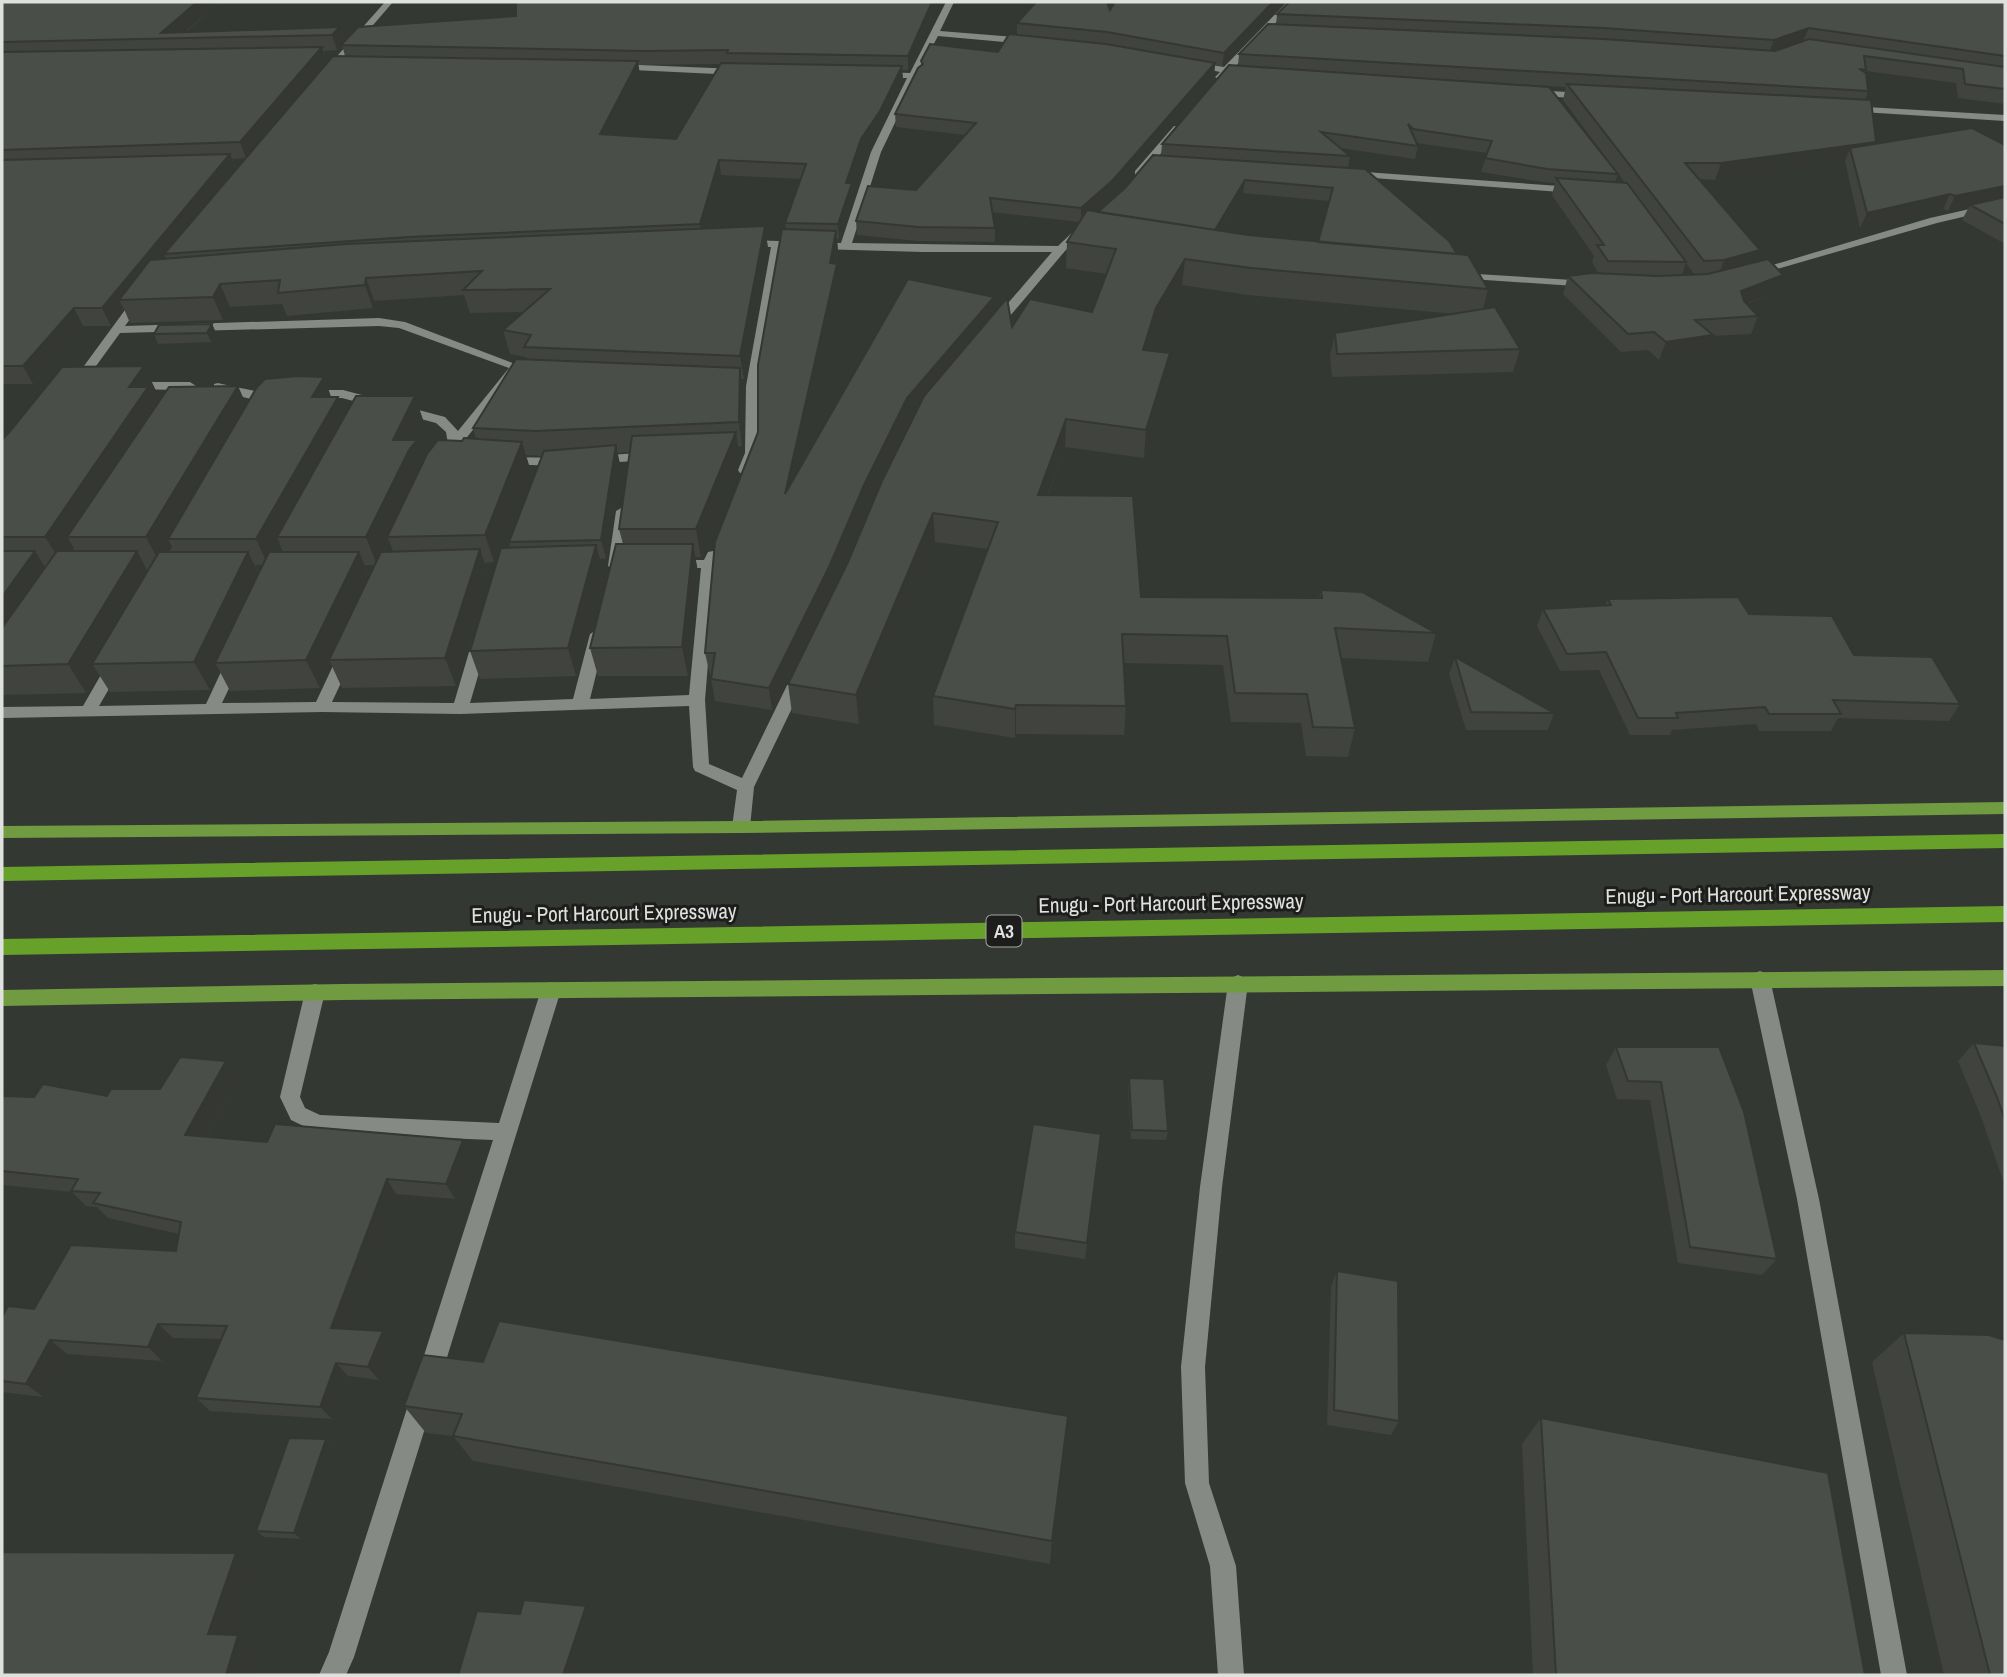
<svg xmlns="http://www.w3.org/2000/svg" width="2007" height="1677" font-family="'Archivo Narrow',sans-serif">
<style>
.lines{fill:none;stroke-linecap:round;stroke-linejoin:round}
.service{fill:#868a84;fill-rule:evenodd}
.minor{fill:#868a84;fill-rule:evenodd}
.primary{fill:#709b41;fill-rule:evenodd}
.trunk{fill:#68a12a;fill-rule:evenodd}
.wall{fill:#40433e;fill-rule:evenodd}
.shaded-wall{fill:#343732}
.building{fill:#4a4e48;stroke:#343732;stroke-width:2}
.labels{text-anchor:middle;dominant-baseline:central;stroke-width:6;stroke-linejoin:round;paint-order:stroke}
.shield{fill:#1d1e1c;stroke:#a4a6a3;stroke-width:2}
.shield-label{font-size:19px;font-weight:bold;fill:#dee1dd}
.street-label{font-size:21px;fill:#dee1dd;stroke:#1d1e1c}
</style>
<rect width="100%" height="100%" fill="#343832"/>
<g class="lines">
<path class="service" d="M 1760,971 L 1767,974 L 1770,979 L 1819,1199 L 1907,1675 L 1881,1675 L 1797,1199 L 1750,979 L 1753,974 Z
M 1238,975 L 1245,978 L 1248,983 L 1222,1187 L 1205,1367 L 1209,1483 L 1236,1566 L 1244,1675 L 1218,1675 L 1210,1566 L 1185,1483 L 1181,1367 L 1200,1187 L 1228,983 L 1231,978 Z
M 551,982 L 558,984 L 561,990 L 354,1657 L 346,1675 L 319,1675 L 329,1652 L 493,1140 L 318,1133 L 291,1120 L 280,1097 L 305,992 L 308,986 L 315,984 L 322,986 L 325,992 L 300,1097 L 305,1108 L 320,1115 L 499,1123 L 541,990 L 544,984 Z"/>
<path class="minor" d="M 385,2 L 393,2 L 329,76 L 323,76 L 323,72 Z
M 946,2 L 954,2 L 940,31 L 1027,38 L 1031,41 L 1027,44 L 938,36 L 918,74 L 921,76 L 916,79 L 881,152 L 852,243 L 1058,246 L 1080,225 L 1089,227 L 1065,251 L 999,329 L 991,329 L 991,323 L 1052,252 L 923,252 L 782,248 L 758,386 L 759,453 L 750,473 L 740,473 L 738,470 L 745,453 L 746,386 L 771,247 L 746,246 L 741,243 L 746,240 L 841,243 L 871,152 L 907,78 L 881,78 L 876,75 L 881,72 L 910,73 Z
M 1287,2 L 1295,2 L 1233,69 L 1251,72 L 1251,76 L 1228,74 L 1220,80 L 1215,77 L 1220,72 L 1188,65 L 1193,62 L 1224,67 Z
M 615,64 L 737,69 L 742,72 L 737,75 L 612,69 L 610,67 Z
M 1531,90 L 1587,93 L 1592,96 L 1587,99 L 1528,95 L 1528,91 Z
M 1849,106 L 2005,115 L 2005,121 L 1846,111 L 1846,107 Z
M 1174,126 L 1182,128 L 1143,175 L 1135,175 L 1135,171 Z
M 1351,171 L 1574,187 L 1579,190 L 1574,193 L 1347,176 L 1347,172 Z
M 2005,201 L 2005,207 L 1937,223 L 1756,275 L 1746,273 L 1930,218 Z
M 1460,273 L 1589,281 L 1595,284 L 1589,287 L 1456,278 L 1456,274 Z
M 140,294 L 146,297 L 125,326 L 379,318 L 405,322 L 523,367 L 448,461 L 443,462 L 436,458 L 448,444 L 446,432 L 436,423 L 342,398 L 307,398 L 301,394 L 307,390 L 343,390 L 445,417 L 458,431 L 509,368 L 399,328 L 379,326 L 120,333 L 80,388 L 72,388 L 70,385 L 136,295 Z
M 132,382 L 190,382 L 196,386 L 182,408 L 177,409 L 171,405 L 181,390 L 128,389 L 128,383 Z
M 218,383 C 229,386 278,395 282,398 L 267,403 L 214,390 L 214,384 Z
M 654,452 L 659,453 L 659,459 L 594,464 L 587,460 L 594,456 Z
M 507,457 L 563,458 L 570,462 L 563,466 L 502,464 L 500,461 Z
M 623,507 L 630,511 L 622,566 L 615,570 L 608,566 L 616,511 Z
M 713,551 L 720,555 L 716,564 L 705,700 L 709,764 L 742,778 L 794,671 L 800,670 L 808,675 L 754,787 L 750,827 L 747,832 L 735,832 L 732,827 L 737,790 L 695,771 L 693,767 L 689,706 L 460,714 L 322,712 L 2,718 L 2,707 L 83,706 L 110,659 L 116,658 L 124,663 L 99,706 L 206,704 L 227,659 L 235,654 L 243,659 L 222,703 L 316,702 L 338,655 L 346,650 L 354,655 L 332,702 L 454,703 L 472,642 L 480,637 L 488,642 L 470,703 L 573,699 L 590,634 L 598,629 L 606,634 L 590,699 L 689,695 L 701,568 L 674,568 L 667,564 L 674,560 L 704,560 L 708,552 Z"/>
<path class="primary" d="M 2005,802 L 2005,814 L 741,833 L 2,838 L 2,826 L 741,821 Z
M 2005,970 L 2005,986 L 342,1000 L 2,1006 L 2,990 L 342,984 Z"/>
<path class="trunk" d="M 2005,834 L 2005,848 L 2,881 L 2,867 Z
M 2005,906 L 2005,922 L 2,955 L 2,939 Z"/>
</g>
<path class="wall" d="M 2,2 L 219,2 L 185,33 L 340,27 L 345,41 L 516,16 L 516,2 L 938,2 L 908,70 L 902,70 L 903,81 L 881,125 L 862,154 L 852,185 L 853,198 L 839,239 L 837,239 L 838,251 L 836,264 L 839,285 L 797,472 L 994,297 L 994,314 L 1012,327 L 1092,312 L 1106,274 L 1066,268 L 1067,242 L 1080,222 L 992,212 L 995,228 L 995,242 L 918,241 L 857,235 L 856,221 L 916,190 L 965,135 L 896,127 L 895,114 L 921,66 L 921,61 L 998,52 L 1017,35 L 1017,23 L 1110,10 L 1115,2 L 1284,2 L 1222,66 L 1215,65 L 1214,76 L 1112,193 L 1093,211 L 1098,212 L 1161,155 L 1162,144 L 1238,66 L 1239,54 L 1276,25 L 1277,14 L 2005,2 L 2005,104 L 1958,98 L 1956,83 L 1866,71 L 1865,73 L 1868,91 L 1865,100 L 1876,142 L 1875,144 L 2005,145 L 2005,244 L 1962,220 L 1969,207 L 1948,211 L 1943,209 L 1860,228 L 1845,161 L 1715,180 L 1699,179 L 1775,293 L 1747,304 L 1758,316 L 1751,334 L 1713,336 L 1706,354 L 1659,360 L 1648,350 L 1621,352 L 1563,294 L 1568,276 L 1599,274 L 1592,262 L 1594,256 L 1552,195 L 1555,183 L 1543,182 L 1481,172 L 1487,153 L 1416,143 L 1418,146 L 1415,159 L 1340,148 L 1350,156 L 1348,168 L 1457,254 L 1488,289 L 1483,309 L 1520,349 L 1513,372 L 1332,377 L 1330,356 L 1335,333 L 1455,314 L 1248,295 L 1182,285 L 1154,335 L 1149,351 L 1167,381 L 1144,458 L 1065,447 L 1048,495 L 1141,597 L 1319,598 L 1321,590 L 1436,633 L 1428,662 L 1341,658 L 1355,728 L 1348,757 L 1306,756 L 1301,723 L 1231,722 L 1223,665 L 1124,663 L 1126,706 L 1124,735 L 1016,734 L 1015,738 L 934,725 L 933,696 L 988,549 L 935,542 L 859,724 L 792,713 L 788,684 L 848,562 L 917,410 L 909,420 L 866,507 L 832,589 L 772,710 L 715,701 L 711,679 L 711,675 L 710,675 L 705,653 L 758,432 L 786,229 L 785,223 L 801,179 L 721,175 L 706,229 L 765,226 L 768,249 L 744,379 L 741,379 L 743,393 L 742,446 L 738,447 L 740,460 L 701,557 L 695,557 L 698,572 L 688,676 L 598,676 L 590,648 L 623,544 L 619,529 L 630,452 L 617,453 L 620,464 L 606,558 L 600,559 L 604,573 L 576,676 L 480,679 L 470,651 L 510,547 L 509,542 L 542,456 L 526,455 L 530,469 L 494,562 L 485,563 L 489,577 L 456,686 L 342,688 L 331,664 L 320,688 L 230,691 L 219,670 L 210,690 L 110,692 L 98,673 L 86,693 L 2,695 L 2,440 L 144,366 L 157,393 L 154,398 L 157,404 L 247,405 L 324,377 L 331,397 L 345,416 L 415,396 L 424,423 L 415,440 L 417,440 L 424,460 L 462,441 L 476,439 L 473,428 L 527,359 L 526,357 L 510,354 L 503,330 L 524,312 L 470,313 L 464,295 L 374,301 L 373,308 L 287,316 L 282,304 L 230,307 L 223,320 L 130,323 L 124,309 L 111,326 L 83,326 L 33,384 L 2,384 ZM 342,45 L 345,56 L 327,62 L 324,51 L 337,50 ZM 720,64 L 676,139 L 610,134 L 640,75 L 638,65 ZM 1461,81 L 1566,87 L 1563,100 L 1625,183 L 1615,182 L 1618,174 ZM 245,158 L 236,169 L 232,159 ZM 1243,193 L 1329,201 L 1318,242 L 1248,235 L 1221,231 ZM 1686,263 L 1694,274 L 1682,275 ZM 389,541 L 393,551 L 384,552 ZM 280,545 L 283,552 L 276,552 ZM 255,565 L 262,565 L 259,573 ZM 365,565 L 374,565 L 369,575 Z
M 212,324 L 216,333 L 211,342 L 158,344 L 154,334 Z
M 1608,599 L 1749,614 L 1854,655 L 1960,704 L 1949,721 L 1838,718 L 1831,731 L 1759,731 L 1756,724 L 1672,730 L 1670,735 L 1630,735 L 1599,670 L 1560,671 L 1537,626 L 1543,609 L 1605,606 Z
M 1455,657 L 1554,713 L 1548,730 L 1466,730 L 1449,674 Z
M 1974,1043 L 2005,1046 L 2005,1186 L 1980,1114 L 1958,1061 Z
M 1616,1047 L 1719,1047 L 1777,1259 L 1762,1275 L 1678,1263 L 1650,1100 L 1617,1099 L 1606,1065 Z
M 226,1061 L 238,1077 L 206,1137 L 267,1142 L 463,1140 L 472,1155 L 455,1199 L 396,1194 L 347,1329 L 383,1331 L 394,1345 L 379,1380 L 348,1376 L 332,1419 L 210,1411 L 196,1398 L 222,1339 L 173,1338 L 162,1361 L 67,1354 L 43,1397 L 2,1392 L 2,1317 L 34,1309 L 176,1251 L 179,1234 L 108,1218 L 97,1207 L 86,1206 L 72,1192 L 2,1185 L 2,1096 L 34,1097 L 107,1096 L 160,1089 Z
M 1129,1078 L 1168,1131 L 1166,1140 L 1131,1139 L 1128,1087 Z
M 1100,1151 L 1085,1259 L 1015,1248 L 1015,1232 Z
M 1337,1271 L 1399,1421 L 1391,1435 L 1327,1425 L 1331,1287 Z
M 1904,1333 L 2005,1675 L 1944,1675 L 1872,1362 Z
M 483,1362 L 1068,1416 L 1050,1564 L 473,1461 L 453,1436 L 426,1433 L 404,1406 Z
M 1541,1418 L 1865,1675 L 1533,1675 L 1522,1444 Z
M 326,1439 L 333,1446 L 301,1539 L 264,1537 L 256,1531 Z"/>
<path class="shaded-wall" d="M 197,2 L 219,2 L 178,38 L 161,33 Z
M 932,2 L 938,2 L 908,70 L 908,56 Z
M 1273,2 L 1284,2 L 1222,66 L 1224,53 Z
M 340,27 L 345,42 L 337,50 L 332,35 Z
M 1809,28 L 1803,41 L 1769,53 L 1774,40 Z
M 322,47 L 327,62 L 246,158 L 240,142 Z
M 638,61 L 640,75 L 603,148 L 600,134 Z
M 1215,63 L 1214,76 L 1112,193 L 1081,222 L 1081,208 Z
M 902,66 L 903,81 L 881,125 L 862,154 L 852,185 L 853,198 L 839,239 L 838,224 L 846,183 L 861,139 Z
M 1876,142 L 1869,158 L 1850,148 L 1845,161 L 1715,180 L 1721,163 Z
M 230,154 L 236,170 L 164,254 L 165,258 L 132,300 L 119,300 L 124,309 L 111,326 L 102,308 Z
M 719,160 L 721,175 L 703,240 L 700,224 Z
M 1245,180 L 1243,193 L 1213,244 L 1215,230 Z
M 2005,186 L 2005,199 L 1970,205 L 1969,207 L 1948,211 L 1955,196 Z
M 1950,194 L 1943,209 L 1860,228 L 1867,213 Z
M 765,226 L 768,249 L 744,379 L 740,356 Z
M 836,231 L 838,251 L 832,283 L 830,263 Z
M 1760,250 L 1753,267 L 1718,277 L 1724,260 Z
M 1185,259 L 1182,285 L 1154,335 L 1141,378 L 1143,350 L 1156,308 Z
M 837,264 L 839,285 L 788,516 L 785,494 Z
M 1783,275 L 1775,293 L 1734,308 L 1741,291 Z
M 366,278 L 374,301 L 373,308 L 365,285 Z
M 220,284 L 230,307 L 223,320 L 213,297 Z
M 994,297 L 994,318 L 909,420 L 866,507 L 832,589 L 772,710 L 769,688 L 864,485 L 907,398 Z
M 74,308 L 83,326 L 33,384 L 23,366 Z
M 212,324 L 216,333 L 211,342 L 207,333 Z
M 1713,335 L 1706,354 L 1659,360 L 1666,342 Z
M 1170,353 L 1167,381 L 1144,458 L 1146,430 Z
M 144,366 L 157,393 L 154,398 L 162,414 L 67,537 L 74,548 L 63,565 L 45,537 L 129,387 Z
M 740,368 L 743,393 L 742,446 L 739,422 Z
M 324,377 L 333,403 L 312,397 Z
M 238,386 L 250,413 L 168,539 L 172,547 L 161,565 L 146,537 Z
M 415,396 L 424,423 L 413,446 L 417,440 L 427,467 L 387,537 L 389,541 L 377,565 L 366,537 L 393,440 Z
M 338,397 L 348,423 L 277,537 L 280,545 L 268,565 L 256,539 Z
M 1066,419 L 1065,447 L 1037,523 L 1038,495 Z
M 736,432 L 740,460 L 701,557 L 696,529 Z
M 522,442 L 530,469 L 494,562 L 485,535 Z
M 616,445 L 620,464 L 606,558 L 601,540 Z
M 933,513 L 935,542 L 859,724 L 856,695 Z
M 693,544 L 698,572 L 688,676 L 682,647 Z
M 596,545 L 604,573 L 576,676 L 568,648 Z
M 480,549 L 489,577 L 456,686 L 445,658 Z
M 35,551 L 53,580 L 2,652 L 2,597 Z
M 137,551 L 152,580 L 92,664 L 98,673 L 86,693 L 68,664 Z
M 248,552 L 262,580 L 215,663 L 219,670 L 210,690 L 194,662 Z
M 359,552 L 371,580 L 329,660 L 331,664 L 320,688 L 306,660 Z
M 1016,705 L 1016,734 L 1015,738 L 1015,709 Z
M 226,1061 L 238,1077 L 198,1151 L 185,1135 Z
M 463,1140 L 472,1155 L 455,1199 L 446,1184 Z
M 387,1179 L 396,1194 L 343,1342 L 331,1328 Z
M 158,1324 L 173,1338 L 162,1361 L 148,1347 Z
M 383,1331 L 394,1345 L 379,1380 L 368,1367 Z
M 50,1340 L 67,1354 L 43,1397 L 26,1384 Z
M 336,1363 L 348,1376 L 332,1419 L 320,1407 Z
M 1068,1416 L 1065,1442 L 1050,1564 L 1052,1541 Z
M 326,1439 L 333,1446 L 301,1539 L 294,1533 Z
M 236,1553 L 258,1570 L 232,1650 L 208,1634 Z
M 586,1606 L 591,1612 L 570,1675 L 563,1675 Z
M 238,1635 L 261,1650 L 254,1675 L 226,1675 Z"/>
<path class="building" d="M 2,2 L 197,2 L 161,33 L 340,27 L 332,35 L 2,42 Z
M 516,2 L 932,2 L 908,56 L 727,53 L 728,50 L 643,51 L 341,45 L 358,27 L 516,16 Z
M 1036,2 L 1107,2 L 1110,10 L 1115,2 L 1273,2 L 1224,53 L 1107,32 L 1017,23 Z
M 1289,2 L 2005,2 L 2005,56 L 1809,28 L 1774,40 L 1603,28 L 1277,14 Z
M 1268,24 L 1603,39 L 1775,51 L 1809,39 L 2005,67 L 2005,89 L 1965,84 L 1963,69 L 1864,56 L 1866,70 L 1859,69 L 1866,73 L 1868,91 L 1239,54 Z
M 1009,34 L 1106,44 L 1215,63 L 1113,180 L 1081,208 L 990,198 L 995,228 L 918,227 L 856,221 L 868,186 L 916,190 L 976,123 L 895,114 L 918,68 L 923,64 L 921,61 L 930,44 L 998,52 Z
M 322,47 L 240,142 L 2,150 L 2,52 Z
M 333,56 L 638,61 L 600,134 L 676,139 L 721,63 L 902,66 L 880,111 L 861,139 L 846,183 L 852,183 L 838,224 L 785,223 L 806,164 L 719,160 L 700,224 L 409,237 L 164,254 Z
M 1229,65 L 1549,87 L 1618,174 L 1547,169 L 1485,158 L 1492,141 L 1413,129 L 1408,124 L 1418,146 L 1321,132 L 1350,156 L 1162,144 Z
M 1567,84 L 1871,100 L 1876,142 L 1721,163 L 1685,163 L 1760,250 L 1724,260 L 1704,261 Z
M 1972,128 L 2005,145 L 2005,186 L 1955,196 L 1950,194 L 1867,213 L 1850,148 Z
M 230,154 L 102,308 L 74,308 L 23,366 L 2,366 L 2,160 Z
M 1153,155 L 1365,169 L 1449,241 L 1457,254 L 1318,242 L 1333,188 L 1245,180 L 1215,230 L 1098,212 L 1125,188 Z
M 1556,178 L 1627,183 L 1686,262 L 1608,261 L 1597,245 L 1604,245 Z
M 2005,197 L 2005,224 L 1970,205 Z
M 1087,210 L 1248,235 L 1468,255 L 1488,289 L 1251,268 L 1185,259 L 1156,308 L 1143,350 L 1170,353 L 1146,430 L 1066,419 L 1038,495 L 1133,496 L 1141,597 L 1322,598 L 1321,590 L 1362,592 L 1436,633 L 1335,628 L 1355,728 L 1313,727 L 1307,694 L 1235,693 L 1227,636 L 1122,634 L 1126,706 L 1016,705 L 1015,709 L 933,696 L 998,522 L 933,513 L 856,695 L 788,684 L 848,562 L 882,481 L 924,396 L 1007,298 L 1012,327 L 1030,299 L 1092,312 L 1116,249 L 1067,242 Z
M 765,226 L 740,356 L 524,347 L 531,335 L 503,330 L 550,289 L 463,290 L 482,271 L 366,278 L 365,285 L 278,293 L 280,280 L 220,284 L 213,297 L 119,300 L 150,260 L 346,244 Z
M 782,229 L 836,231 L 830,263 L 837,264 L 785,494 L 908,279 L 994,297 L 907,398 L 864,485 L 829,567 L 769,688 L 711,679 L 715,653 L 705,653 L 715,542 L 758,432 L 758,365 Z
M 1768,259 L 1783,275 L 1741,291 L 1744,301 L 1758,316 L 1695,320 L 1713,335 L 1666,342 L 1654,332 L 1628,334 L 1568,276 L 1592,273 L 1658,276 L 1708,274 Z
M 1495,307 L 1520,349 L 1337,354 L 1335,333 Z
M 212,324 L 207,333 L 154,334 L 159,325 Z
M 516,359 L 740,368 L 739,422 L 535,431 L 473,428 Z
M 144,366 L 129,387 L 148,387 L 45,537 L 2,537 L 2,440 L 11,430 L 62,367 Z
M 298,376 L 324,377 L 312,397 L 338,397 L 256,539 L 168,539 L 257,387 L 265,379 Z
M 238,386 L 146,537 L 67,537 L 169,387 Z
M 356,396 L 415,396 L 393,440 L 417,440 L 409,450 L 366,537 L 277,537 Z
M 736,432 L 696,529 L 619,529 L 632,436 Z
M 464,438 L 522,442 L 485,535 L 387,537 L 427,454 L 438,440 L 462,441 Z
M 616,445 L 601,540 L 509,542 L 544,451 Z
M 616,544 L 693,544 L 682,647 L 590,648 Z
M 596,545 L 568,648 L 470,651 L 501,548 Z
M 480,549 L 445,658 L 329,660 L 381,552 Z
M 2,551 L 35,551 L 2,597 Z
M 57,551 L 137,551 L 68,664 L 2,666 L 2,628 Z
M 159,552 L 248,552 L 194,662 L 92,664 Z
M 269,552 L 359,552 L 306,660 L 215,663 Z
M 1738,597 L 1749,614 L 1832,616 L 1854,655 L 1932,657 L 1960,704 L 1833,700 L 1841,714 L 1769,714 L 1765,707 L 1676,713 L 1678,718 L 1638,718 L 1606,652 L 1567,654 L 1543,609 L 1611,605 L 1608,599 Z
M 1455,657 L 1554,713 L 1471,712 Z
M 1974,1043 L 2005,1046 L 2005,1120 L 1997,1097 Z
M 1616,1047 L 1719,1047 L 1744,1112 L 1777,1259 L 1690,1247 L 1661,1082 L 1628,1081 Z
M 180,1057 L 226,1061 L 185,1135 L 267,1142 L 275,1124 L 463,1140 L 446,1184 L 387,1179 L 331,1328 L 383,1331 L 368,1367 L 336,1363 L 320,1407 L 196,1398 L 227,1326 L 158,1324 L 148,1347 L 50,1340 L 26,1384 L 2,1381 L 2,1317 L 8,1306 L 34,1309 L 71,1245 L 176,1251 L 181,1222 L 93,1203 L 100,1193 L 71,1191 L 78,1179 L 2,1171 L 2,1096 L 34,1097 L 43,1084 L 107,1096 L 111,1089 L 160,1089 Z
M 1129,1078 L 1164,1079 L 1168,1131 L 1132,1130 Z
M 1033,1124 L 1101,1134 L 1087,1243 L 1015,1232 Z
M 1337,1271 L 1398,1281 L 1399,1421 L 1334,1410 Z
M 499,1321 L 1068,1416 L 1052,1541 L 453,1436 L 462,1414 L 404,1406 L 423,1355 L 483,1362 Z
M 1904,1333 L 1989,1335 L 2005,1340 L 2005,1675 L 1990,1675 Z
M 1541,1418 L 1828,1473 L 1865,1675 L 1556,1675 Z
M 289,1438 L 326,1439 L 294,1533 L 256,1531 Z
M 2,1552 L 236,1553 L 208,1634 L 238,1635 L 226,1675 L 2,1675 Z
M 524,1600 L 586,1606 L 563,1675 L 458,1675 L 477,1611 L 520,1614 Z"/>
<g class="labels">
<rect class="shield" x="986.5" y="915.5" width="35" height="31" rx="5"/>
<g class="shield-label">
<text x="1004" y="931">A3</text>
</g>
<g class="street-label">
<text transform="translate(1738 894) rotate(-1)">Enugu - Port Harcourt Expressway</text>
<text transform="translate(1171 903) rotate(-1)">Enugu - Port Harcourt Expressway</text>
<text transform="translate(604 913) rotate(-1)">Enugu - Port Harcourt Expressway</text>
</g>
</g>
<rect width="2007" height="1677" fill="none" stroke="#dee1dd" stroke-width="7"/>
</svg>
